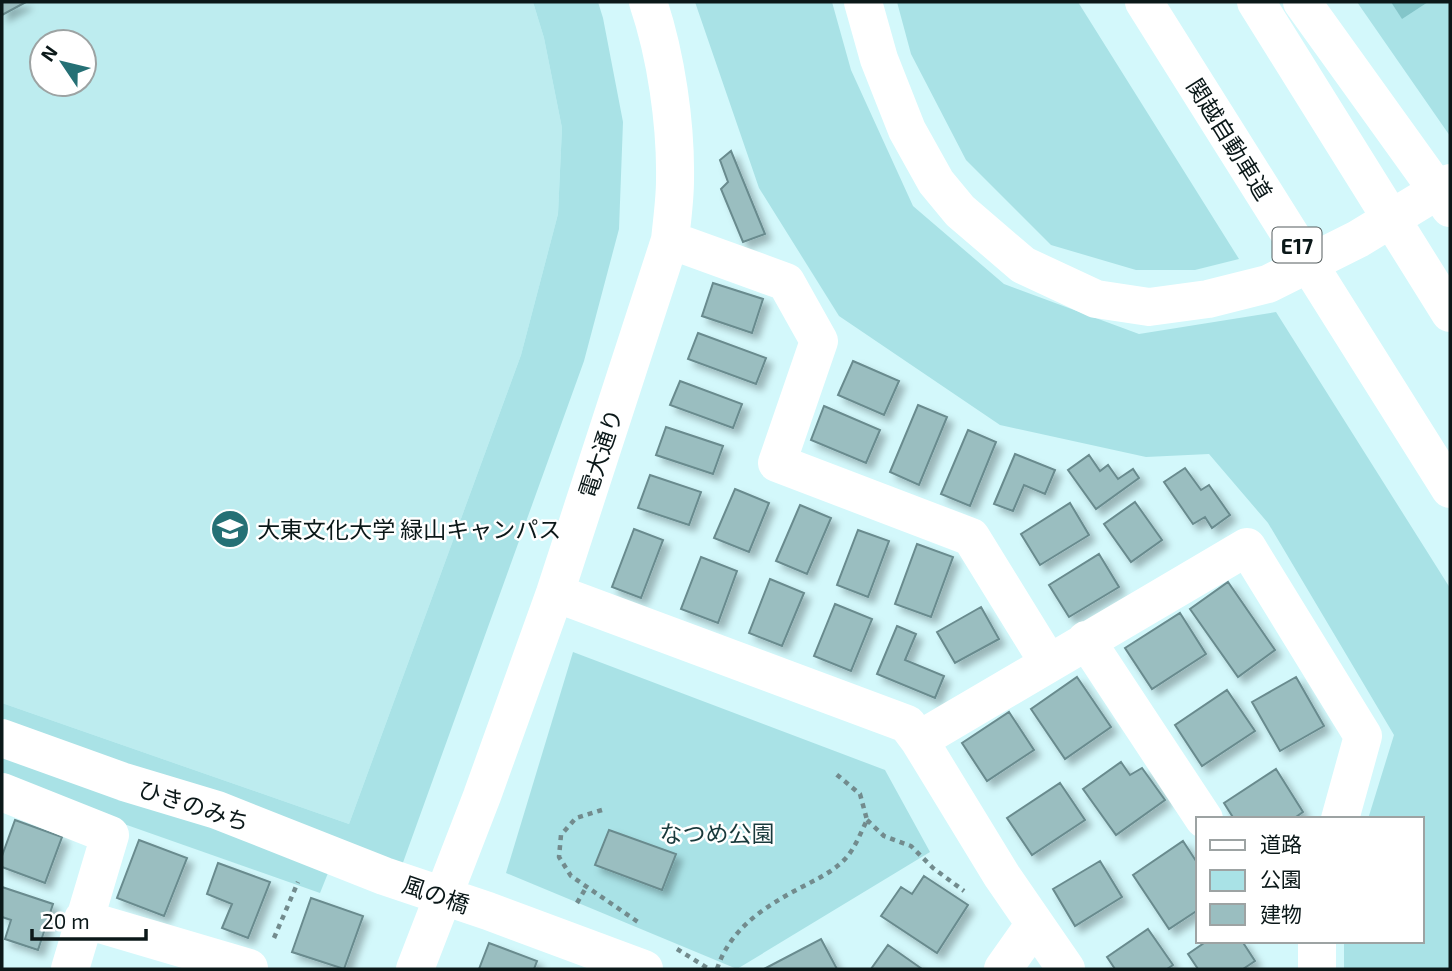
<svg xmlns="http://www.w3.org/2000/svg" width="1452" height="971" font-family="'Exo 2','Noto Sans JP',sans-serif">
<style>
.built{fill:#bdecef;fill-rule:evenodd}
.green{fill:#a9e2e6}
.water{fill:#83c5c9}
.building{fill:#9abec0;stroke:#698b8e;stroke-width:2;filter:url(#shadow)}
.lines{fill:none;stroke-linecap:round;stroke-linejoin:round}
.path{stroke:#728b8d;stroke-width:4.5;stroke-dasharray:5 5;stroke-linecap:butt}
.minor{stroke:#fff;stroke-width:38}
.highway{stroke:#fff;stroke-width:38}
.labels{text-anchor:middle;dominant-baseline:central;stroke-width:5;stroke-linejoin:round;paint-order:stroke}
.shield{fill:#fff;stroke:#545d5e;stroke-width:2}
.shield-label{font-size:21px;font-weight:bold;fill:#0b1819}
.street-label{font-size:23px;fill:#0b1819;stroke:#fff}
.poi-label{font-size:23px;fill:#0b1819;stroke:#fff;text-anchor:start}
.park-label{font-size:23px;fill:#18393b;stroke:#fff}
</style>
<defs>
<filter id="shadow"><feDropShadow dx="6" dy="6" stdDeviation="3.5" flood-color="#0004"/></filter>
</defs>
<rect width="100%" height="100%" fill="#d3f8fb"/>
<path class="built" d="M 2,2 L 533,2 L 544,38 L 562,128 L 558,214 L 521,355 L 349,824 L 2,703 ZM 42,42 L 84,42 L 84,84 L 42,84 Z"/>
<path class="green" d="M 533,2 L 598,2 L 603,18 L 623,122 L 619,229 L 584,361 L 392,893 L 330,868 L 320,893 L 2,781 L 2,703 L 349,824 L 521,355 L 558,214 L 562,128 L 544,38 Z
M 695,2 L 832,2 L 851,70 L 913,206 L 1004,284 L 1139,334 L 1276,312 L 1450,588 L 1450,969 L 1344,969 L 1344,941 L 1422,941 L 1422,819 L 1368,819 L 1394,735 L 1268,523 L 1209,454 L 1146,457 L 1000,425 L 839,316 L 759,188 Z
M 897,2 L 1078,2 L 1239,259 L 1195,270 L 1136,270 L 1051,245 L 966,160 L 911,54 Z
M 1357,2 L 1450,2 L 1450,136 Z
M 573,652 L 885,770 L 930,852 L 737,969 L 506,873 Z"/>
<path class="water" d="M 1391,2 L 1428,2 L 1402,19 Z"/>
<path class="building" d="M 2,2 L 26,2 L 2,15 Z
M 731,151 L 765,234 L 743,242 L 721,189 L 728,182 L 720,160 Z
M 713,283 L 763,299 L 752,333 L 702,316 Z
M 698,333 L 766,358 L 756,384 L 688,359 Z
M 853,361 L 899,381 L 884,415 L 838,395 Z
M 680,381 L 742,404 L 733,428 L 670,405 Z
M 918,405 L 947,417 L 919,485 L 890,472 Z
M 824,406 L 880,430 L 866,463 L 811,440 Z
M 666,427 L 723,446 L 713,474 L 656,455 Z
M 968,430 L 996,442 L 970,506 L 941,494 Z
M 1015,454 L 1055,470 L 1045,494 L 1024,485 L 1013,511 L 994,504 Z
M 1089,455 L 1100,471 L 1108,465 L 1118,479 L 1133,469 L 1139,478 L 1096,509 L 1068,470 Z
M 1185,468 L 1201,490 L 1209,485 L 1230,515 L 1212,528 L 1205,517 L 1193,524 L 1164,482 Z
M 650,475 L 701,492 L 689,525 L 638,508 Z
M 735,489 L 769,503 L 749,552 L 714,538 Z
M 1135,502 L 1162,540 L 1131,562 L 1104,524 Z
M 1070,503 L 1089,535 L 1040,565 L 1021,534 Z
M 800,505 L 831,518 L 807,574 L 776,561 Z
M 634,529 L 663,540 L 641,598 L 612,587 Z
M 858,530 L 889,541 L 868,597 L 837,585 Z
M 917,544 L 953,557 L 931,617 L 895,604 Z
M 1099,554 L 1119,587 L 1069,617 L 1049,585 Z
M 701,557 L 737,571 L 718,623 L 681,609 Z
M 770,579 L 804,593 L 782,646 L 749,633 Z
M 1228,582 L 1275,650 L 1238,677 L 1190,609 Z
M 835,604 L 872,619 L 851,671 L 814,656 Z
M 981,607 L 999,639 L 955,663 L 937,632 Z
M 1180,613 L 1206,654 L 1152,689 L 1125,648 Z
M 897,626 L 916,634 L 905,660 L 944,676 L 935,698 L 877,674 Z
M 1077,677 L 1111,727 L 1065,759 L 1031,709 Z
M 1296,677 L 1324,726 L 1280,751 L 1252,702 Z
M 1227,690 L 1255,731 L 1202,766 L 1175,725 Z
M 1009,712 L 1034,750 L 987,781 L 962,743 Z
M 1121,762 L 1130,775 L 1142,768 L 1165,800 L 1116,835 L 1083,789 Z
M 1276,769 L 1303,812 L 1293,819 L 1234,819 L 1224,803 Z
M 1060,783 L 1085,820 L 1032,855 L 1007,818 Z
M 15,820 L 62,837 L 45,883 L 2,867 L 2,856 Z
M 609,830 L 676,854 L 662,890 L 595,865 Z
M 139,840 L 187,858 L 164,916 L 117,898 Z
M 1183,841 L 1198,864 L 1198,910 L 1169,929 L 1133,875 Z
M 1100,861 L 1122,897 L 1075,926 L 1053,889 Z
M 218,863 L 270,882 L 248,938 L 222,928 L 232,904 L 207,894 Z
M 924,876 L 968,905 L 937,953 L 881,916 L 901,887 L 912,894 Z
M 2,887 L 53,904 L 38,950 L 5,939 L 11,920 L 2,917 Z
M 311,898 L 363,916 L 344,969 L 292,952 Z
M 1148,929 L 1173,965 L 1167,969 L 1115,969 L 1107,957 Z
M 821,939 L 837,969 L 764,969 Z
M 1207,941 L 1242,941 L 1255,961 L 1243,969 L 1198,969 L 1188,954 Z
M 489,943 L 537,961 L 534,969 L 479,969 Z
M 888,945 L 922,969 L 871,969 Z"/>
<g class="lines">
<path class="path" d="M 602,810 L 576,818 L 561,835 L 559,857 L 571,876 L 641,924
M 867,820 L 884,836 L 911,846 L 933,868 L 964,891
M 577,903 L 587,886
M 274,938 L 298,882
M 677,949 L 709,969
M 717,969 C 730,929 764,907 800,888 C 817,879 833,872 846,858 C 855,848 861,832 867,820 L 860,794 L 836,774"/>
<path class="minor" d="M 670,240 L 786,282 L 819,341 L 777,463 L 971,537 L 1048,662
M 555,593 L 907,724 L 919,740 L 1002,876 L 1066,969
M 1086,640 L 1204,819
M 2,738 L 124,782 L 217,810 L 384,876 L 488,911 L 644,969
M 919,740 L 1247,547 L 1363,736 L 1340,819
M 2,792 L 110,835 L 70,969
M 83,919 L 249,968
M 415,969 L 482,796 L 555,593 L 670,240 C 672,220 675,200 675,180 C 676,124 666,55 648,2
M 1003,969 L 1034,925
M 1317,969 L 1317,941"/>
<path class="highway" d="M 863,2 L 879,59 L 907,130 L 936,182 L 960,211 L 1023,265 L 1096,299 L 1149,307 L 1208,299 L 1268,284 L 1358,239 L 1450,183
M 1144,2 L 1450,489
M 1256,2 L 1450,313
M 1302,2 L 1450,208"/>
</g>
<defs>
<symbol id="university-disc" viewBox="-11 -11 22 22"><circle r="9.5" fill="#257075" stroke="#fff"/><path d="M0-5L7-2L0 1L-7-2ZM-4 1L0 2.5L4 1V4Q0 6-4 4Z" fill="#fff"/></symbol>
</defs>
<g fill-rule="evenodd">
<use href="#university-disc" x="208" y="507" width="44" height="44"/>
</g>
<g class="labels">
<rect class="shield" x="1272.5" y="227.5" width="49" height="35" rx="5"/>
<g class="shield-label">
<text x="1297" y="245">E17</text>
</g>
<g class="street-label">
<text transform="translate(1230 139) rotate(58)">関越自動車道</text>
<text transform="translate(600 453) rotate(-72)">電大通り</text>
<text transform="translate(194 805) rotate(18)">ひきのみち</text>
<text transform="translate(436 894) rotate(19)">風の橋</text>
</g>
<g class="poi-label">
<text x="257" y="529">大東文化大学 緑山キャンパス</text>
</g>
<g class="park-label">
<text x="717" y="833">なつめ公園</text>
</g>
</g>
<rect width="1452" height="971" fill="none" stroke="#0b1819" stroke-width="7"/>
<rect x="1196" y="817" width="228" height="126" fill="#ffffff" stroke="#9da3a3" stroke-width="2"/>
<rect x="1210" y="840" width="35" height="10" fill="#ffffff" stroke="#9da3a3" stroke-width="2"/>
<text x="1260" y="852" font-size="21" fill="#0b1819">道路</text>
<rect x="1210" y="870" width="35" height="21" fill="#a9e2e6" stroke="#9da3a3" stroke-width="2"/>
<text x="1260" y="887" font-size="21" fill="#0b1819">公園</text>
<rect x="1210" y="904" width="35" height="21" fill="#9abec0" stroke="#9da3a3" stroke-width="2"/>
<text x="1260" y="922" font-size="21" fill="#0b1819">建物</text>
<g transform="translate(63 63) rotate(305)"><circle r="33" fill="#ffffff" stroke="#9da3a3" stroke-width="2"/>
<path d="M0-5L12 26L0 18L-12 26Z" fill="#257075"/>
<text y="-10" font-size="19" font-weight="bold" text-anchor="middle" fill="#0b1819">N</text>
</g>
<path d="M32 929v10h114v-10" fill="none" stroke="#0b1819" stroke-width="3.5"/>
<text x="42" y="929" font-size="21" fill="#0b1819" stroke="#ffffff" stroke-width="5" paint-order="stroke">20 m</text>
</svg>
